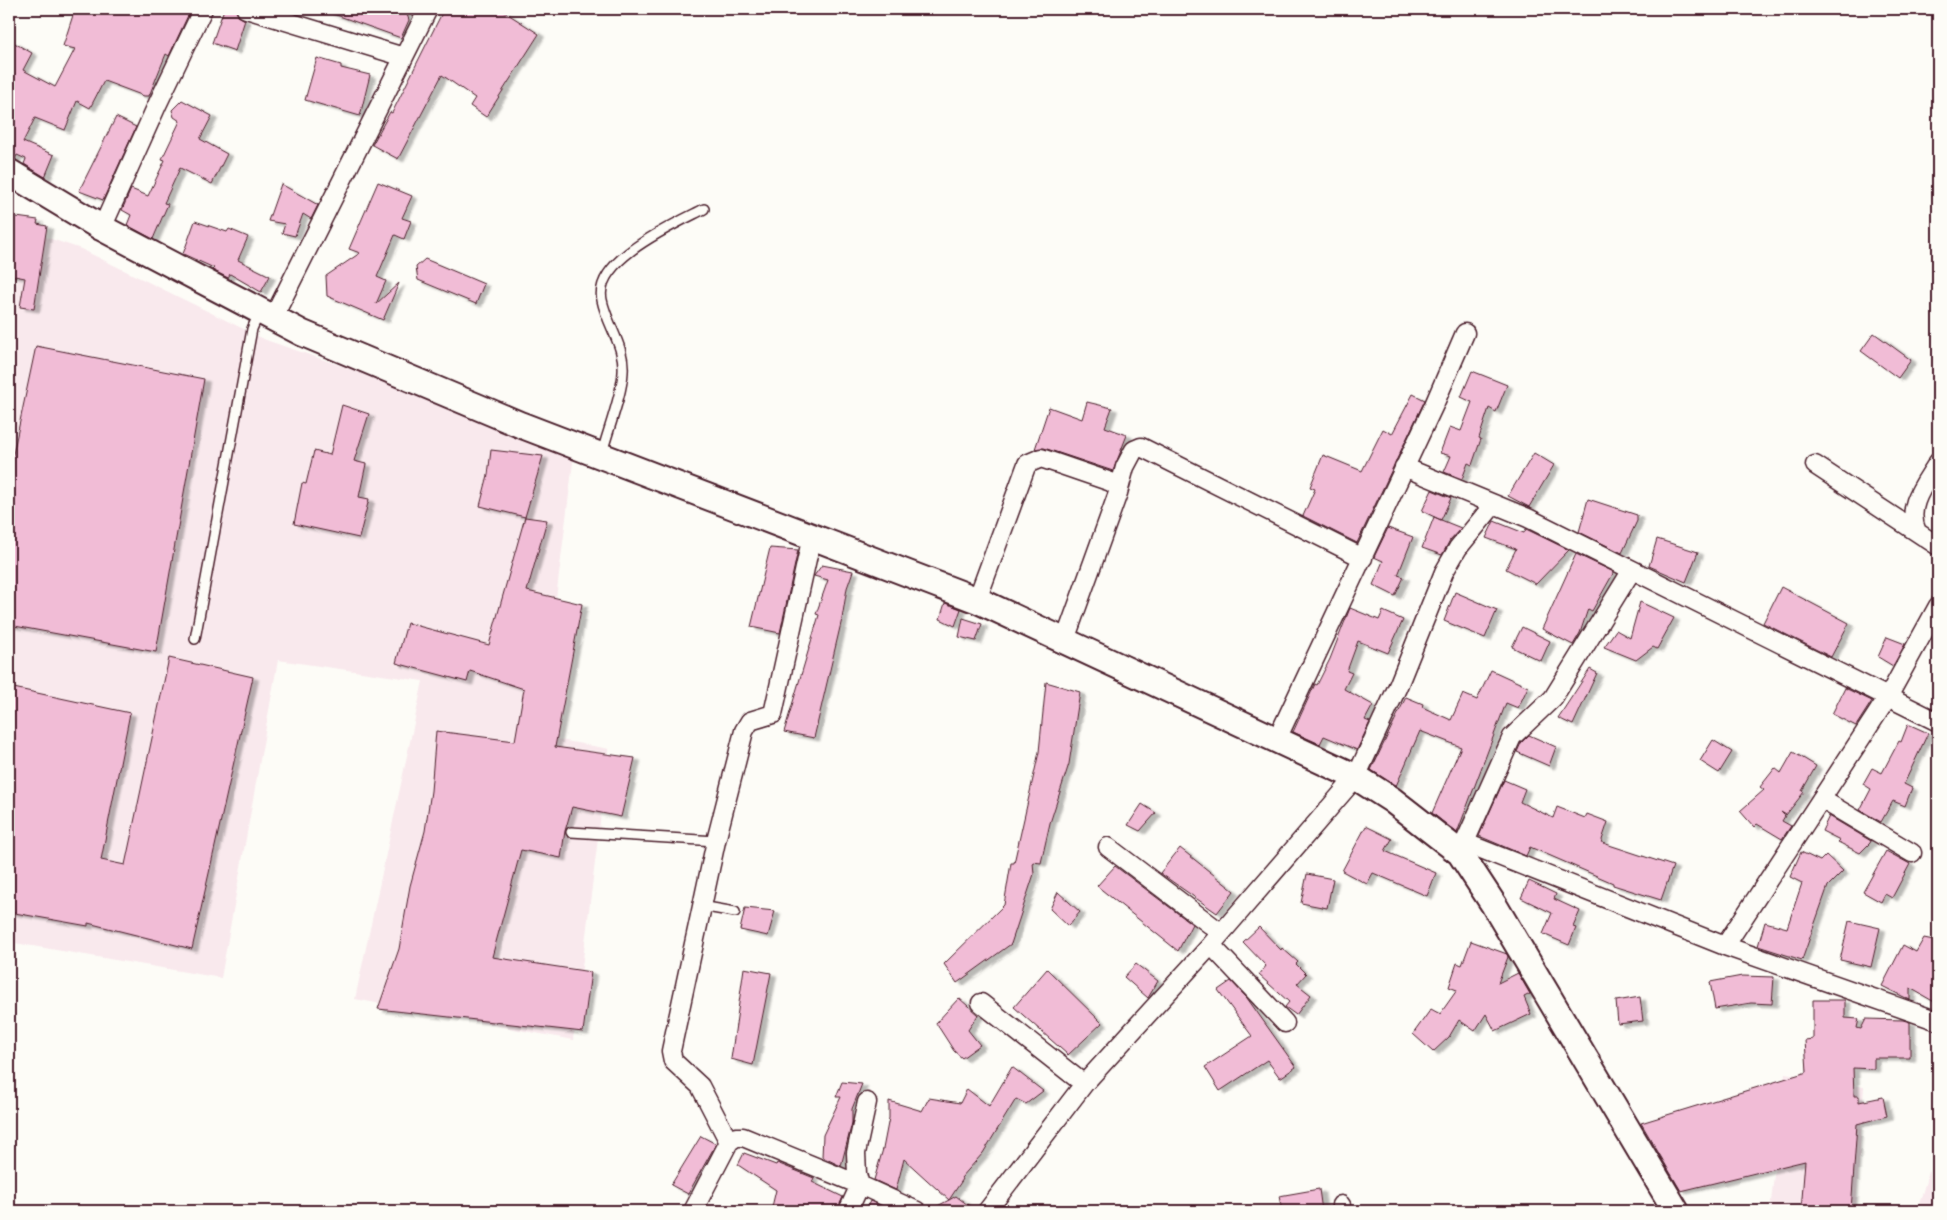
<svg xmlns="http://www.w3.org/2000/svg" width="1947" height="1220" font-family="Mali,sans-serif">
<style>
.built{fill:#f9e9ed}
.building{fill:#f1bcd6;stroke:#4a1f2b;filter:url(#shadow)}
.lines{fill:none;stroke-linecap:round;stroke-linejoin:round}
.lane-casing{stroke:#4a1f2b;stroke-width:12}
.street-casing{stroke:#4a1f2b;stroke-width:21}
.secondary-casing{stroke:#4a1f2b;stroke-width:29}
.lane{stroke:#fdfcf7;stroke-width:9}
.street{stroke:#fdfcf7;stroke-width:18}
.secondary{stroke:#fdfcf7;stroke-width:25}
</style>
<defs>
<filter id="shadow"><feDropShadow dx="5.5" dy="3" stdDeviation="1" flood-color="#0004"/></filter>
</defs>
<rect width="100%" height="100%" fill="#fdfcf7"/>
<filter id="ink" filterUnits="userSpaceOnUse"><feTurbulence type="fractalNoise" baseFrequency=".02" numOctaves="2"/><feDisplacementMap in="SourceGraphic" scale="10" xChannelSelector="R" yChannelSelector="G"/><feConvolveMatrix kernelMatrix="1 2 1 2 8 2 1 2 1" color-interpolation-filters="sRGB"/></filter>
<g filter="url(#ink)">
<path class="built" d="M 28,231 L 81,249 L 266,340 L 575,446 L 539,736 L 609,749 L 573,1040 L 355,999 L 423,681 L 278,660 L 221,978 L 9,942 L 9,318 Z
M 1785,1073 L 1864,1087 L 1856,1206 L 1872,1211 L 1770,1211 Z
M 1929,1171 L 1938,1172 L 1938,1211 L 1917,1211 Z"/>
<path class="building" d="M 75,9 L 191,9 L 169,56 L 166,54 L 149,96 L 144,96 L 104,81 L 90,108 L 77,101 L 65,130 L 35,118 L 23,142 L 54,155 L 45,177 L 24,164 L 26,159 L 17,155 L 15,159 L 9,158 L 9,107 L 16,94 L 11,92 L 9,96 L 9,40 L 32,53 L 23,70 L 55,87 L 75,49 L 63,46 Z
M 224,9 L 236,9 L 238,16 L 245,20 L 235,51 L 212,43 Z
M 325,9 L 405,9 L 409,20 L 401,38 L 325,11 Z
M 444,9 L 500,9 L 539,34 L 486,117 L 470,106 L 475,98 L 442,75 L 398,159 L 372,145 L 390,112 L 392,113 Z
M 317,58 L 341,65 L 341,68 L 370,75 L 360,116 L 305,100 Z
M 182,100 L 212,116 L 200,139 L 227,154 L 212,184 L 180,168 L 164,203 L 168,204 L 153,239 L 127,225 L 131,215 L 122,210 L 131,189 L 148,196 L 165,160 L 162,159 L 180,121 L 174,117 L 172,110 Z
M 116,117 L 136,127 L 103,200 L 79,191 Z
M 378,182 L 412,196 L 402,218 L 411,221 L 404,239 L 395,235 L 377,277 L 386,281 L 376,304 L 399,283 L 383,320 L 327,296 L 326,276 L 360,253 L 349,249 Z
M 281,184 L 318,205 L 311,219 L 303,214 L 295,236 L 282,233 L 285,224 L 268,221 Z
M 9,216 L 38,220 L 37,224 L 47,226 L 34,309 L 20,307 L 25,278 L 9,275 Z
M 195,221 L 227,232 L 229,229 L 248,237 L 238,260 L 270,276 L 261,292 L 230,274 L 228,278 L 212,270 L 214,268 L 183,254 Z
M 425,259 L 484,284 L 476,304 L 418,280 L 416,267 Z
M 1874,333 L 1911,360 L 1898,378 L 1861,351 Z
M 36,346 L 204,379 L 156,652 L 9,625 L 9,473 Z
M 1472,371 L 1507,385 L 1496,412 L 1489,408 L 1479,438 L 1481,439 L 1472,465 L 1468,463 L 1462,479 L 1444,472 L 1451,456 L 1440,453 L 1450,427 L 1461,431 L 1472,402 L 1461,397 Z
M 1413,394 L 1425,400 L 1357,543 L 1303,516 L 1315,489 L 1310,487 L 1323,455 L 1362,471 L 1383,429 L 1392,434 Z
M 1087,402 L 1112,408 L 1105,427 L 1127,435 L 1113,471 L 1044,448 L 1035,449 L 1049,407 L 1082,419 Z
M 342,405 L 369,414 L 354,461 L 366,464 L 359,497 L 369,499 L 359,538 L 294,524 L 302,483 L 306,484 L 314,451 L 330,455 Z
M 491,450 L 543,456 L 525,517 L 480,506 L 488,475 Z
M 1534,453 L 1554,465 L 1529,507 L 1508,496 Z
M 1432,490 L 1451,498 L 1441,520 L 1461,528 L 1450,540 L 1442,555 L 1422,548 L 1434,517 L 1441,520 L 1422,511 Z
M 1588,499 L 1637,515 L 1637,521 L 1622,553 L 1579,532 Z
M 525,517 L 547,520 L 527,591 L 582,604 L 555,747 L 635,758 L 621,817 L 572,807 L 565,831 L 561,858 L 521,850 L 492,957 L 591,972 L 583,1032 L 378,1009 L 399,949 L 410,886 L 425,831 L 431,791 L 436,731 L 515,741 L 524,689 L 470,671 L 467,682 L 396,663 L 407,623 L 489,645 Z
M 1494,521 L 1524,533 L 1526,529 L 1569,550 L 1536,584 L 1506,569 L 1516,549 L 1486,538 Z
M 1388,528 L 1413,537 L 1398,575 L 1404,577 L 1395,596 L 1373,585 L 1383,561 L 1374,557 Z
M 1657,539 L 1698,552 L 1686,582 L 1649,566 Z
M 770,548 L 798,550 L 780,633 L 751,627 Z
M 1576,554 L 1614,572 L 1592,611 L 1588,609 L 1580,633 L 1573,645 L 1542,629 Z
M 822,565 L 853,571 L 847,588 L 842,619 L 814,738 L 784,732 L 819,615 L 816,614 L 828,580 L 814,576 Z
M 1781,587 L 1849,623 L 1831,657 L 1763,623 Z
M 1455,592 L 1497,610 L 1485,638 L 1444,621 Z
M 1640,602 L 1674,618 L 1657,649 L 1653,647 L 1636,660 L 1604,647 L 1616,630 L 1630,638 Z
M 945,603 L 961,609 L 955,626 L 940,619 Z
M 1350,608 L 1379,620 L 1383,611 L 1403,620 L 1388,653 L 1358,641 L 1347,671 L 1352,673 L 1344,689 L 1373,705 L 1365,720 L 1370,722 L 1357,750 L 1324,736 L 1320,744 L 1293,732 L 1315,684 L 1317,685 L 1330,659 Z
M 963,618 L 982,624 L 976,641 L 959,637 Z
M 1522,627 L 1550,641 L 1541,661 L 1512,647 Z
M 1887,637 L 1905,644 L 1893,666 L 1878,657 Z
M 169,658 L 253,677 L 192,949 L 88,923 L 88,926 L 9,912 L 9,687 L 130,713 L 101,860 L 125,865 Z
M 1590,669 L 1597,673 L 1573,725 L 1558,718 Z
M 1491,670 L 1528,687 L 1518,708 L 1506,703 L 1457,833 L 1432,813 L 1461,747 L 1420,731 L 1396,786 L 1371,770 L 1406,697 L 1423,704 L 1422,707 L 1451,720 L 1463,694 L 1477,700 Z
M 1046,682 L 1080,692 L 1069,764 L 1050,823 L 1041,863 L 1033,862 L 1034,874 L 1011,944 L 957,983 L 944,964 L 1004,905 L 1011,863 L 1014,863 L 1039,752 Z
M 1845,688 L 1872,701 L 1856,726 L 1832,714 Z
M 1908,724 L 1928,733 L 1904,784 L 1912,788 L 1905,806 L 1893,801 L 1881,822 L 1860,810 L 1871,789 L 1863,784 L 1872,768 L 1882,773 L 1899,741 L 1901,742 Z
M 1529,735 L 1556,747 L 1549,766 L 1517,752 L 1521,743 Z
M 1713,740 L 1732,752 L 1719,773 L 1700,761 Z
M 1793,752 L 1816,766 L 1802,791 L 1804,792 L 1786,815 L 1781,812 L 1785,816 L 1782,821 L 1791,826 L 1782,839 L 1757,824 L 1754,827 L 1740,811 L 1764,790 L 1760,787 L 1775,768 L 1781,773 Z
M 1504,780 L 1525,789 L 1520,802 L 1553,818 L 1557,807 L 1585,818 L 1587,814 L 1608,822 L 1602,840 L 1603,843 L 1673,866 L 1661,900 L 1613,885 L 1613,883 L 1530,847 L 1526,856 L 1479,836 Z
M 1142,804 L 1156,813 L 1140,831 L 1128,825 Z
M 1829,816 L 1871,841 L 1870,843 L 1860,853 L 1838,842 L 1840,840 L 1822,831 Z
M 1366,826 L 1392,839 L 1385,851 L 1436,873 L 1427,896 L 1373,873 L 1367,884 L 1342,871 Z
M 1180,848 L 1234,891 L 1217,913 L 1160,873 Z
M 1886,851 L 1910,864 L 1892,898 L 1885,894 L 1881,902 L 1863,892 Z
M 1801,852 L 1820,861 L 1826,855 L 1843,871 L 1828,886 L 1802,960 L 1758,946 L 1765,922 L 1787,928 L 1802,883 L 1790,877 Z
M 1115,866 L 1192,924 L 1178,951 L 1097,886 Z
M 1307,874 L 1333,879 L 1327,908 L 1301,903 Z
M 1529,881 L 1556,894 L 1554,899 L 1580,911 L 1573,927 L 1576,928 L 1569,945 L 1543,934 L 1552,913 L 1521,898 Z
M 1058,892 L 1080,912 L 1068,926 L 1050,909 Z
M 745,908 L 775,911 L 768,936 L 740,930 Z
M 1849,921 L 1880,928 L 1871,967 L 1840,960 Z
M 1259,927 L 1281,950 L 1282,948 L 1298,962 L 1296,964 L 1306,974 L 1297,984 L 1311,995 L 1296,1015 L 1285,1007 L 1289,1002 L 1259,975 L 1266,966 L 1243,942 Z
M 1924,938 L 1938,941 L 1938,1004 L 1910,988 L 1910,1000 L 1882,986 L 1903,945 L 1916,952 Z
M 1471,941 L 1507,954 L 1508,957 L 1498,983 L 1518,973 L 1530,994 L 1524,997 L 1531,1014 L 1495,1031 L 1486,1014 L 1475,1031 L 1459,1020 L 1449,1037 L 1433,1052 L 1413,1034 L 1431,1009 L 1440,1014 L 1457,990 L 1449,987 L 1457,963 L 1462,965 Z
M 1136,964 L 1158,981 L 1148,998 L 1124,977 Z
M 744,968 L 771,973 L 753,1065 L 731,1059 Z
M 1047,969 L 1102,1023 L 1068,1055 L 1014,1007 Z
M 1742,976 L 1774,977 L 1772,1004 L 1751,1003 L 1715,1009 L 1710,982 Z
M 1231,981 L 1247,998 L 1296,1067 L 1280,1078 L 1267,1060 L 1220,1091 L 1205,1067 L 1252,1036 L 1218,990 Z
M 1640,997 L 1643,1021 L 1618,1024 L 1616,1001 Z
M 959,998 L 978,1015 L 968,1030 L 980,1045 L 962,1058 L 954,1051 L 936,1023 Z
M 1813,1000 L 1845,1000 L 1845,1018 L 1859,1019 L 1857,1028 L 1861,1029 L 1866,1019 L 1903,1020 L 1910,1022 L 1910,1058 L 1874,1058 L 1874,1069 L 1853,1068 L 1854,1096 L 1859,1096 L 1859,1102 L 1883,1097 L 1887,1116 L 1857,1124 L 1851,1211 L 1801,1211 L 1805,1161 L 1681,1191 L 1641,1123 L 1807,1072 L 1805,1040 L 1813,1039 Z
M 1012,1067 L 1043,1091 L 1026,1104 L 1016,1099 L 983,1153 L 961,1178 L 963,1179 L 949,1200 L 904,1159 L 896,1190 L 874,1180 L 883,1149 L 889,1118 L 889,1101 L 922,1111 L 929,1098 L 960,1103 L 967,1089 L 989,1106 Z
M 842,1082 L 862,1084 L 852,1109 L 852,1123 L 841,1166 L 822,1157 L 823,1135 L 841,1097 L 836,1097 Z
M 701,1136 L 716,1144 L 688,1194 L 671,1185 Z
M 744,1153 L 776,1165 L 777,1163 L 814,1178 L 812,1182 L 843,1197 L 837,1211 L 771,1211 L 776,1190 L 738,1165 Z
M 1319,1189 L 1322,1211 L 1282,1211 L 1279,1196 Z
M 956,1196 L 976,1211 L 928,1211 L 949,1200 Z
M 870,1201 L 891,1211 L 860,1211 L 861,1207 L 866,1209 Z"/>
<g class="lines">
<defs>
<path id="lane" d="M 602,453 C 608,430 622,395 623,372 C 625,346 607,325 602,300 C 593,260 675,224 704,209
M 195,639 L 252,329 L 260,311
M 571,832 L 716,841
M 701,906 L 735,912"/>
<path id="street" d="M 246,9 L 404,57
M 102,228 L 158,103 L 203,9
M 273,318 L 428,9
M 1815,465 L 1938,546
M 1404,467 L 1528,518 L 1938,722
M 1917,532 C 1905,506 1925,484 1938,462
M 977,600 L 1027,464 L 1041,458 L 1111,482 L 1119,488
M 1065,640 L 1118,493 L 1125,467 L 1134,450 L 1141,447 L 1363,558
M 1277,739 L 1434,405 L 1465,333
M 1821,799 L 1912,853
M 1466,843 L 1725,946 L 1938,1021
M 1108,847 L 1220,932
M 1460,853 L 1512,737 L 1553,698 L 1632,570
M 1211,945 L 1285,1023
M 1725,946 L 1888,697 L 1938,606
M 981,1003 L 1084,1084
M 729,1142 L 700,1086 L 673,1061 L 671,1051 L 716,841 L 744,731 L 750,721 L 773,714 L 812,536
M 1341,1205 L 1341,1211
M 693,1211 L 729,1142 L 736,1137 L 743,1137 L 860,1185 L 917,1211
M 848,1211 L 860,1185 L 857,1174 L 856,1153 L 867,1102
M 987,1211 L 1084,1084 L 1211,945 L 1356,777 L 1398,686 L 1444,572 L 1458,548 L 1494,504"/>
<path id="secondary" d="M 9,172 L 102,228 L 302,333 L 521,425 L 977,600 L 1356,777 L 1392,800 L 1460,853 L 1494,905 L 1676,1211"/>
</defs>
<use href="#lane" class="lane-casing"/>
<use href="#street" class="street-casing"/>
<use href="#secondary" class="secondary-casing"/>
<use href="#lane" class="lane"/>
<use href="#street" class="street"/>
<use href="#secondary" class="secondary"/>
</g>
</g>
<rect width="1947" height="1220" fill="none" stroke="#fdfcf7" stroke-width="30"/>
<rect x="15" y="15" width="1917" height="1190" fill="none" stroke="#4a1f2b" stroke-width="2" filter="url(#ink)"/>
</svg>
